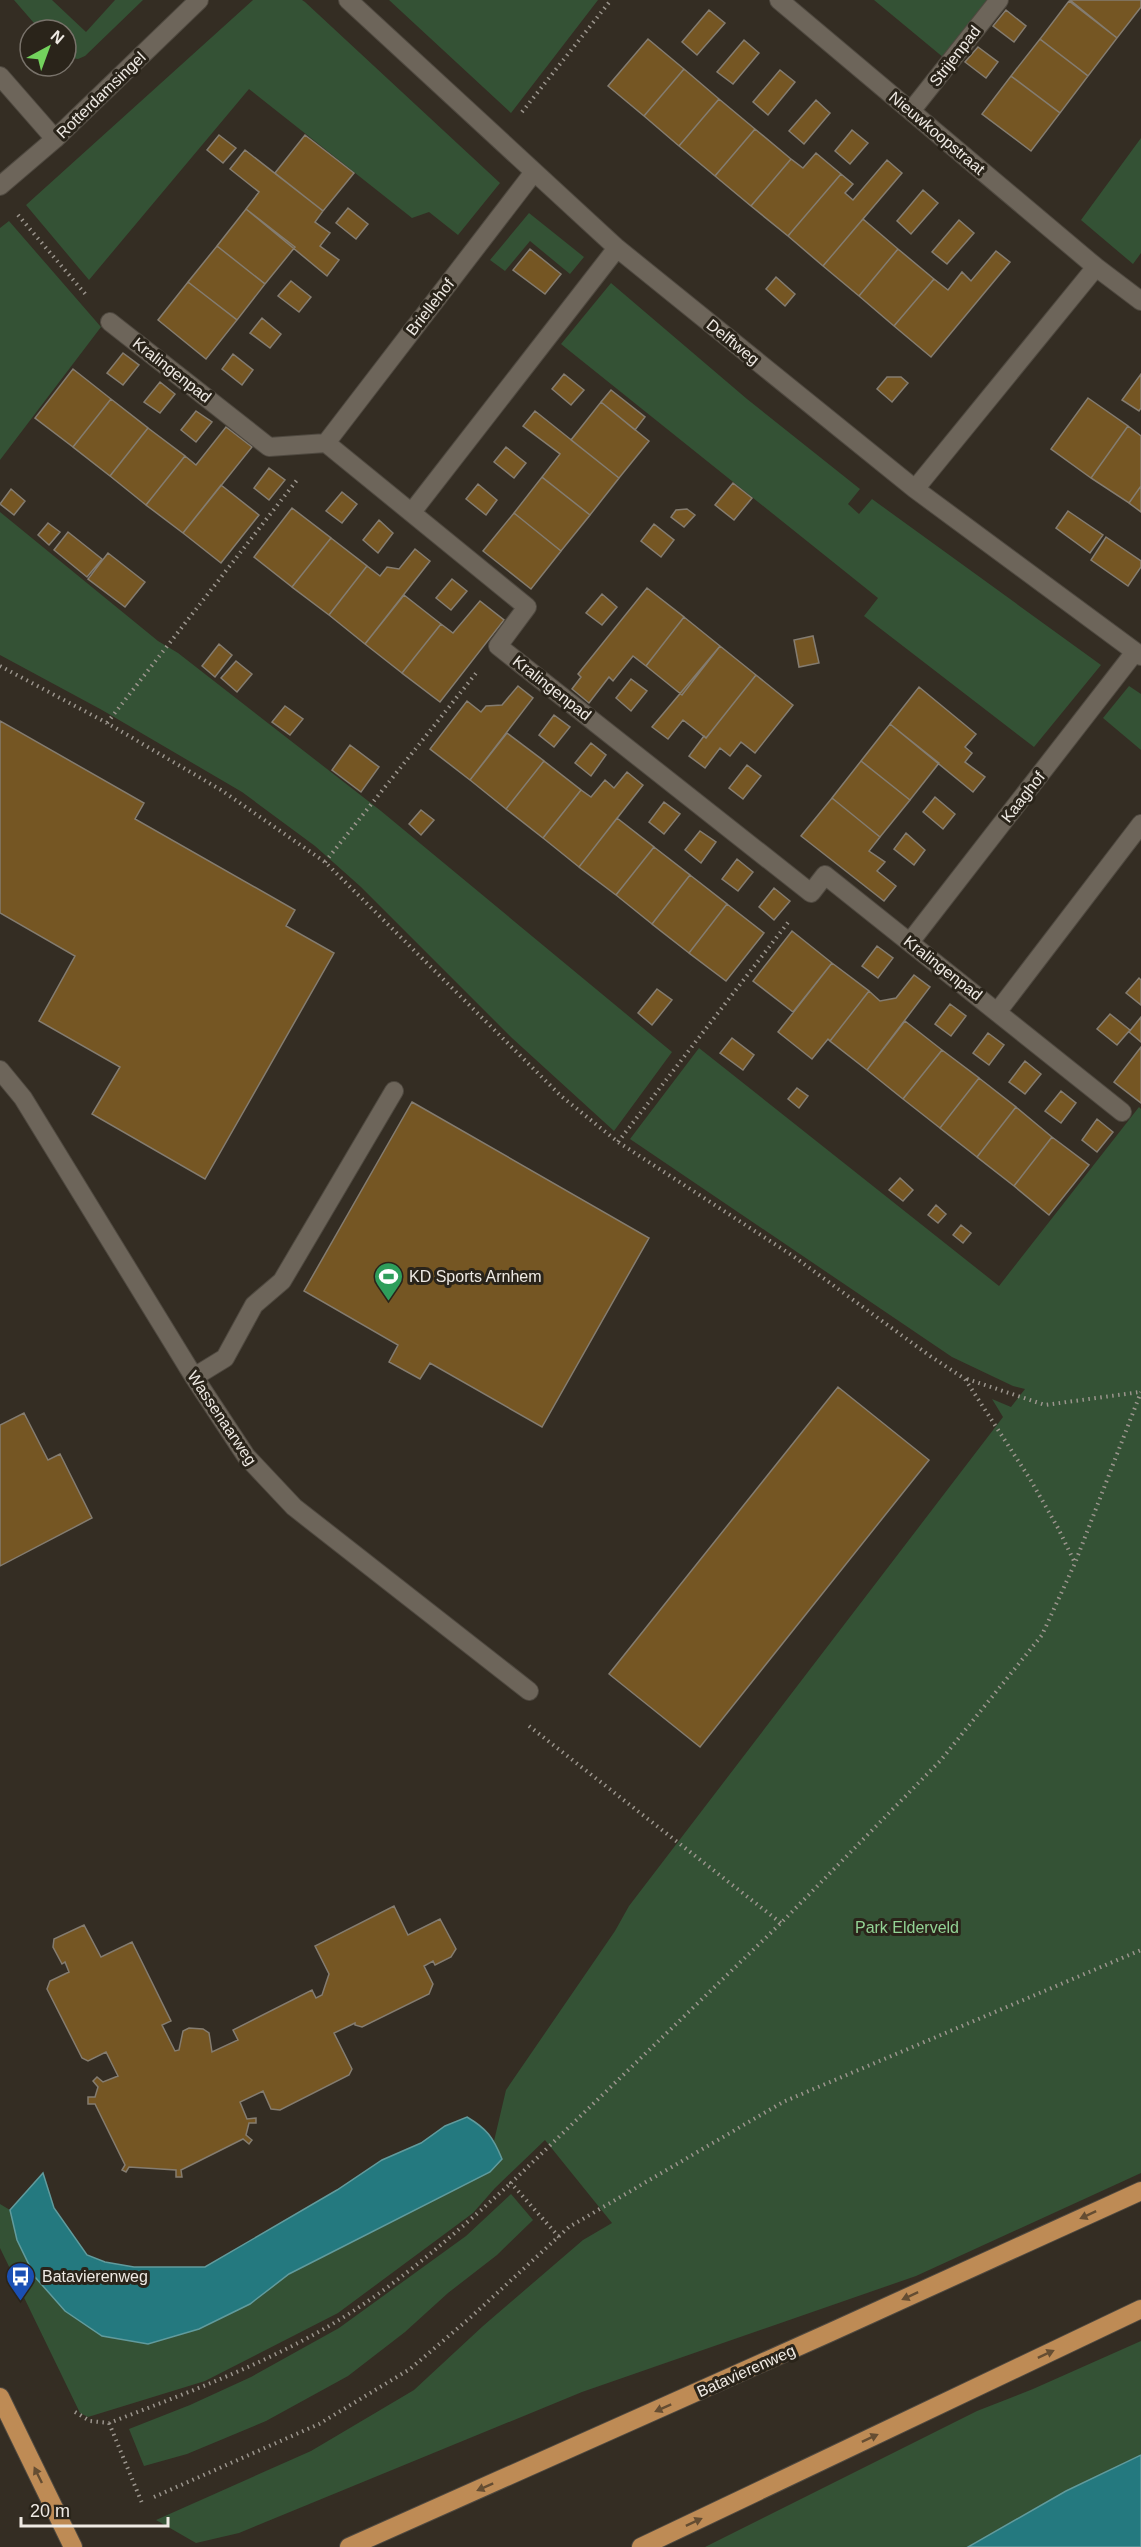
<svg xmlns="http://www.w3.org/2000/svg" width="1141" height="2547" font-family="Arial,sans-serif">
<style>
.green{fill:#345235}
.water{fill:#24797f;stroke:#619b9d;stroke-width:1.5}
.building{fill:#755623;stroke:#847c70;stroke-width:1.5}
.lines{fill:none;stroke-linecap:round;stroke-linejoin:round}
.minor-casing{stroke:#4f4940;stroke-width:20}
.major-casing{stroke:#4f4940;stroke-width:20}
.path{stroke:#9b958d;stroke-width:4;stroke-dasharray:1.5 4.5;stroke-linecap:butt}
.minor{stroke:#6d655a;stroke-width:18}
.major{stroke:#be8b55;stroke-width:18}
.oneway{fill:#654d32}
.labels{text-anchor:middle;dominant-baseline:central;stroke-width:6;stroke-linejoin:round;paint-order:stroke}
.street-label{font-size:16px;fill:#efeae4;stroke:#2a241a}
.poi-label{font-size:16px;fill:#efeae4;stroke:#2a241a;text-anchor:start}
.park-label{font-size:16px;fill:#93d394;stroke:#2a241a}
</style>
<rect width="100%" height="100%" fill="#342d23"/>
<path class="green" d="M 14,0 L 52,0 L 86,32 L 115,0 L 143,0 L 85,56 L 78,59 L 66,57 L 66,30 L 40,30 Z
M 253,0 L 302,0 L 305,2 L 500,183 L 458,235 L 429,212 L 412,218 L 249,89 L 89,280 L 26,205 Z
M 389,0 L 598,0 L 511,113 Z
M 874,0 L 990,0 L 944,58 Z
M 1141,138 L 1141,253 L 1133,264 L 1081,220 Z
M 529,213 L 584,257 L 570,274 L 530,241 L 505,271 L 490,260 Z
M 9,221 L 101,327 L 0,460 L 0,228 Z
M 611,283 L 747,399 L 860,489 L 848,504 L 859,514 L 872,499 L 1101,665 L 1034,747 L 864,616 L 878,598 L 561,344 Z
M 0,512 L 158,641 L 178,653 L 381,811 L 672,1052 L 614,1131 L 512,1038 L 361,887 L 315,846 L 242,792 L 102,710 L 0,655 Z
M 1129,686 L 1141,694 L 1141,750 L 1103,718 Z
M 699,1048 L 999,1286 L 1139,1107 L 1141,1109 L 1141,2173 L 916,2276 L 582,2392 L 239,2533 L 196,2543 L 156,2520 L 311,2451 L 414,2390 L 483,2326 L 583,2240 L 612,2223 L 545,2140 L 495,2188 L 473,2213 L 338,2313 L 205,2381 L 88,2417 L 80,2413 L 0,2248 L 0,2204 L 10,2210 L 17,2240 L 250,2304 L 288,2274 L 502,2159 L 494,2141 L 506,2090 L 615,1931 L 629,1906 L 1003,1417 L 992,1399 L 1011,1407 L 1025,1389 L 1013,1386 L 952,1357 L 630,1139 Z
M 511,2194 L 533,2220 L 497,2255 L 448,2293 L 405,2332 L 348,2376 L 266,2421 L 187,2454 L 144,2466 L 129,2429 L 190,2405 L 251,2377 L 339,2328 L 466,2236 Z
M 1141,2341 L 1141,2455 L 1066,2491 L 968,2547 L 705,2547 L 977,2411 L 1033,2389 Z"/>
<path class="water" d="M 467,2117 C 487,2129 493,2137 502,2159 L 490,2172 L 289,2274 L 250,2304 L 199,2329 L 148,2344 L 102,2336 L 65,2311 L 35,2277 L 17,2240 L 10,2210 L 43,2173 L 54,2208 L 87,2255 L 105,2262 L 134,2267 L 205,2267 L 337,2190 L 382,2160 L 421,2143 L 445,2126 Z
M 1141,2455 L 1141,2547 L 968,2547 L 1066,2491 Z"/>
<path class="building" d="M 1070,0 L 1141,0 L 1141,7 L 1117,38 Z
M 1069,1 L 1117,38 L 1088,76 L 1040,39 Z
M 709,10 L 725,23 L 697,55 L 682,42 Z
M 1006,10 L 1026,26 L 1014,42 L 993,26 Z
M 648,39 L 684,69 L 644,116 L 608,86 Z
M 1040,39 L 1088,76 L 1060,113 L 1011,76 Z
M 744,40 L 759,53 L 733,84 L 717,72 Z
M 978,47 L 998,62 L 986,78 L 965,62 Z
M 684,69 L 719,99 L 679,146 L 644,116 Z
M 780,70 L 795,82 L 768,115 L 753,102 Z
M 1011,76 L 1060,113 L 1031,151 L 982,114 Z
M 719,99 L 755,129 L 715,176 L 679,146 Z
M 816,100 L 830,113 L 804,144 L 789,131 Z
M 755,129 L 791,159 L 751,206 L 715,176 Z
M 852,130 L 868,143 L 850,164 L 835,151 Z
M 219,135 L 236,148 L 223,163 L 207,150 Z
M 305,135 L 354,173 L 323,211 L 275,173 Z
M 245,150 L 323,211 L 315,222 L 330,233 L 320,246 L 339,260 L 327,276 L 246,209 L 259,192 L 230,169 Z
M 816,153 L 841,174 L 788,236 L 751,206 L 791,159 L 803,168 Z
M 887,160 L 902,173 L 823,266 L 788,236 L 841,174 L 853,184 L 845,193 L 853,200 Z
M 923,190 L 938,203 L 911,234 L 897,221 Z
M 348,208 L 368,224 L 356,239 L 336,223 Z
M 246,209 L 295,247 L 265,284 L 217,246 Z
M 863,219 L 898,249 L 859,296 L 823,266 Z
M 959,220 L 974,233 L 947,264 L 932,252 Z
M 217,246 L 265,284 L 237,320 L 188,282 Z
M 530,249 L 561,274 L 545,294 L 513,270 Z
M 898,249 L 934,279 L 894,326 L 859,296 Z
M 996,251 L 1010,262 L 931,357 L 894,326 L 934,279 L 948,290 L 962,272 L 971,281 Z
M 776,277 L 795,294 L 785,306 L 766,289 Z
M 291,281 L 311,297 L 299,312 L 278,296 Z
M 188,282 L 237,320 L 206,359 L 158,320 Z
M 262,318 L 281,334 L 270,348 L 250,333 Z
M 123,353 L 139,365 L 123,385 L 107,373 Z
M 233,354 L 253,370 L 242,385 L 222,369 Z
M 73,369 L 111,399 L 73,447 L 35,418 Z
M 564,374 L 584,390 L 571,405 L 552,389 Z
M 1141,374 L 1141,408 L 1139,411 L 1122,400 Z
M 887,377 L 901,377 L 908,383 L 892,402 L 877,389 Z
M 160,382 L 175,394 L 160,413 L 144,402 Z
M 611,390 L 645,417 L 635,430 L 601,402 Z
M 1088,398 L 1128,426 L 1091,478 L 1051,449 Z
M 111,399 L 148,428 L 110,476 L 73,447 Z
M 601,402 L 649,441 L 619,478 L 571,440 Z
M 196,411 L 212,422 L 196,442 L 181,430 Z
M 535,411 L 619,478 L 590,515 L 542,477 L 560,454 L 523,426 Z
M 1128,426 L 1141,436 L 1141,486 L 1129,503 L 1091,478 Z
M 226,427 L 252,447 L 183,533 L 146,505 L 185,456 L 196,465 Z
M 148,428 L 185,456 L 146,505 L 110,476 Z
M 506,447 L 526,463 L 514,478 L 494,462 Z
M 269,468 L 285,480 L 269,500 L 254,488 Z
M 542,477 L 590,515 L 561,551 L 514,513 Z
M 733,483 L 752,498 L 734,520 L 715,505 Z
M 478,484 L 497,500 L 486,515 L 466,499 Z
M 221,485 L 259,515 L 221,563 L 183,533 Z
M 1141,486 L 1141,512 L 1129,503 Z
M 11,489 L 25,501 L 14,515 L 0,504 Z
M 342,492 L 357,504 L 342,523 L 326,511 Z
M 292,508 L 331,538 L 292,587 L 254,557 Z
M 687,509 L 695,515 L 684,527 L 671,517 L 676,510 Z
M 1068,511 L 1103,535 L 1090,553 L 1056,528 Z
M 514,513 L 561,551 L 531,589 L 483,551 Z
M 379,520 L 393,533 L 378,553 L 363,540 Z
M 48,523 L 60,532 L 49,545 L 38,535 Z
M 654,524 L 674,540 L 661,557 L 641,541 Z
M 68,532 L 102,559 L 87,577 L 54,550 Z
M 1106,537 L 1141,561 L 1141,567 L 1128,586 L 1091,560 Z
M 331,538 L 367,566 L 329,615 L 292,587 Z
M 415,549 L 430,561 L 365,644 L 329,615 L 367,566 L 380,576 L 387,567 L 399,569 Z
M 108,553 L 145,582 L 125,607 L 88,579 Z
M 452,579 L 467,591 L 451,610 L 436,598 Z
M 647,588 L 684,617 L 646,666 L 633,656 L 613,681 L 609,677 L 589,703 L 572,689 L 581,677 L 578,674 Z
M 602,594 L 617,607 L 602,625 L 586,613 Z
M 404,595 L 441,624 L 402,673 L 365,644 Z
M 480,601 L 504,620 L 440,702 L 402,673 L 441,624 L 453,633 Z
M 684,617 L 720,646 L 682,695 L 646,666 Z
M 813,636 L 819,663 L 799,667 L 794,640 Z
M 219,644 L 232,655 L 215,677 L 202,666 Z
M 720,646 L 756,675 L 706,738 L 683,720 L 668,739 L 652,727 Z
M 236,661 L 252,674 L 237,692 L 221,678 Z
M 756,675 L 793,705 L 755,753 L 741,742 L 730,756 L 720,748 L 705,768 L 689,756 L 704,736 L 706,738 Z
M 631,679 L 647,691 L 631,711 L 616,698 Z
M 518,686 L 533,698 L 470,780 L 430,749 L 467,701 L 481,712 L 486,706 L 502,705 Z
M 919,687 L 976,734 L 965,747 L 972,753 L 965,762 L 985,777 L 973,792 L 890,724 Z
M 285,706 L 303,719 L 290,735 L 272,722 Z
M 554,715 L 570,727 L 554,747 L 539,735 Z
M 0,721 L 144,803 L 135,819 L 295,910 L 286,926 L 334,953 L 205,1179 L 92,1114 L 120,1067 L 39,1021 L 75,956 L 0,913 Z
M 890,724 L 939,763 L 910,800 L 861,761 Z
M 507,733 L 544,761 L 506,809 L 470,780 Z
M 591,743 L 606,755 L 591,776 L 575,763 Z
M 350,745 L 379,767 L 361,792 L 332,770 Z
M 544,761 L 581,790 L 543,838 L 506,809 Z
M 861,761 L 910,800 L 880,837 L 832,798 Z
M 747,765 L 761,776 L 743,799 L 729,788 Z
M 627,772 L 643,785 L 579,867 L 543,838 L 581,790 L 591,797 L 605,780 L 614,788 Z
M 935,797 L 955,814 L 943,829 L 923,812 Z
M 832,798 L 880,837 L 869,851 L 885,862 L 877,871 L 896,886 L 884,901 L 801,836 Z
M 664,802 L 680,814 L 664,834 L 649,822 Z
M 421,810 L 434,820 L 421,835 L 409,824 Z
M 617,818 L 654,847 L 616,895 L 579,867 Z
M 700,831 L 716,842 L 701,863 L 685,850 Z
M 906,833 L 925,850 L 914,865 L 894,849 Z
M 654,847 L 690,875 L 652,924 L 616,895 Z
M 737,859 L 753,872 L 738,891 L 722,879 Z
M 690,875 L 727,904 L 689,953 L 652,924 Z
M 774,888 L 790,901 L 774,920 L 759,907 Z
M 727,904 L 764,933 L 726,981 L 689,953 Z
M 792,931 L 832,963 L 793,1012 L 753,981 Z
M 877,946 L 893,958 L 878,978 L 862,966 Z
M 832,963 L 869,991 L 830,1041 L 828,1039 L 812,1059 L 778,1032 Z
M 914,975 L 930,987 L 867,1070 L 830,1041 L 869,991 L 880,1001 L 896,998 Z
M 1139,978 L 1141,980 L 1141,1005 L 1126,993 Z
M 657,989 L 672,1000 L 652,1025 L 638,1013 Z
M 950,1004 L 966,1016 L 951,1036 L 935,1024 Z
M 1110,1014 L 1130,1030 L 1117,1045 L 1097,1029 Z
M 1141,1017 L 1141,1042 L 1129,1032 Z
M 905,1021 L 942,1050 L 903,1099 L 867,1070 Z
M 988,1033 L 1004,1045 L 989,1065 L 973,1053 Z
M 732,1038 L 754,1055 L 743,1070 L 720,1053 Z
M 1141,1047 L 1141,1103 L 1114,1082 Z
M 942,1050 L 979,1078 L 940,1128 L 903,1099 Z
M 1025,1061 L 1041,1074 L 1025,1094 L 1009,1082 Z
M 979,1078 L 1016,1107 L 977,1157 L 940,1128 Z
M 797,1088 L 808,1096 L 799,1108 L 788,1099 Z
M 1061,1091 L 1076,1103 L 1061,1123 L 1045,1111 Z
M 412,1102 L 649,1238 L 542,1427 L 430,1363 L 420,1379 L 389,1362 L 398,1345 L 304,1291 Z
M 1016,1107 L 1052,1137 L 1014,1186 L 977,1157 Z
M 1097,1119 L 1113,1132 L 1097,1152 L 1082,1140 Z
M 1052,1137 L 1089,1165 L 1049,1215 L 1014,1186 Z
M 900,1178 L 913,1190 L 903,1201 L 889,1190 Z
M 936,1205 L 946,1214 L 938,1223 L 928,1215 Z
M 961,1225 L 971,1233 L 963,1243 L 953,1235 Z
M 838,1387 L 929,1460 L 700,1747 L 609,1674 Z
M 24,1413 L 48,1460 L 60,1454 L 92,1518 L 0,1566 L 0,1425 Z
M 394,1906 L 408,1935 L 440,1919 L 456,1949 L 451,1957 L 435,1965 L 433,1961 L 424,1966 L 433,1984 L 429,1994 L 362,2027 L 355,2025 L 355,2023 L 334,2033 L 352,2069 L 349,2075 L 280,2110 L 271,2109 L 263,2091 L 240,2102 L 247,2119 L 256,2118 L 256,2123 L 249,2123 L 246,2135 L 252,2140 L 249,2144 L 243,2139 L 181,2170 L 182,2177 L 176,2177 L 176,2170 L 129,2167 L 126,2172 L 122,2170 L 125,2165 L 95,2104 L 88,2104 L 88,2097 L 95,2097 L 98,2087 L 93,2081 L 97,2077 L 103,2082 L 118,2076 L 106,2052 L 88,2061 L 82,2058 L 47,1989 L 50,1981 L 69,1972 L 65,1962 L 62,1964 L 53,1947 L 54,1939 L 84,1925 L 101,1957 L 132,1942 L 171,2021 L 162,2025 L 175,2051 L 179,2050 L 183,2031 L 189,2028 L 203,2029 L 209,2033 L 212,2052 L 238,2040 L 233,2030 L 312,1990 L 316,1998 L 322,1995 L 329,1974 L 315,1946 Z"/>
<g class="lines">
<defs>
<path id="minor" d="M 348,0 L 617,248 L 915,489 L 1141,656
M 779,0 L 1096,267 L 1141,301
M 0,76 L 55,139
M 911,111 L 999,0
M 0,186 L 55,139 L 199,0
M 110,322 L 269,447 L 326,443 L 527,607 L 498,646 L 811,893 L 825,875 L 1122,1112
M 326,443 L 534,172
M 915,489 L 1096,267
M 412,512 L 617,248
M 910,942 L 1135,652
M 998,1011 L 1141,824
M 0,1070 L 23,1098 L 194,1377 L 246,1456 L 294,1507 L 529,1691
M 194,1377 L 225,1358 L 254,1305 L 282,1281 L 394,1091"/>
<path id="major" d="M 0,2397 L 73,2547
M 349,2547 L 831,2332 L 1141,2191
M 641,2547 L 1141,2309"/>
</defs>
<use href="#minor" class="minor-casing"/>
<use href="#major" class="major-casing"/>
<path class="path" d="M 522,112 L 611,0
M 18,215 L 87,296
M 0,666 L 107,723 L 221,790 L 325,862 L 561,1096 L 618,1142 L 793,1256 L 930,1356 L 965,1379 L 1030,1479 L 1058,1528 L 1075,1563
M 107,723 L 297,480
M 325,862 L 477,672
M 618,1142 L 790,920
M 967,1379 L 1045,1405 L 1140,1392
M 529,1726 L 781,1923
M 559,2237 L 511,2183 L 781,1923 L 941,1760 L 1042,1635 L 1075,1563 L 1141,1392
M 75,2412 L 90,2421 L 109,2423 C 184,2394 260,2366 329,2326 C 394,2288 456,2233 511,2183
M 109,2423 L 142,2503
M 154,2497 L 319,2424 L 410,2369 L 471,2317 L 569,2227 L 783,2102 L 1141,1950"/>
<use href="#minor" class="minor"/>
<use href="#major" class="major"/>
</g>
<defs><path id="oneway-solid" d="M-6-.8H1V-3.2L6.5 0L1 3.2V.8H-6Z" transform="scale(1.5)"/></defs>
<g class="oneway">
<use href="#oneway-solid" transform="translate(1088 2215) rotate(155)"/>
<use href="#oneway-solid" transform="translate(910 2296) rotate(155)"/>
<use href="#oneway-solid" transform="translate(1046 2354) rotate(-25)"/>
<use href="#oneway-solid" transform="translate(663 2408) rotate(156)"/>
<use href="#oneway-solid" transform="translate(870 2438) rotate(-25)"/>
<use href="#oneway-solid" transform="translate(38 2475) rotate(-116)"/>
<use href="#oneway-solid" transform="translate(485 2487) rotate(156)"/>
<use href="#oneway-solid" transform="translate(694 2522) rotate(-25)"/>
</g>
<defs>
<symbol id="stadium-pin" viewBox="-11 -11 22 30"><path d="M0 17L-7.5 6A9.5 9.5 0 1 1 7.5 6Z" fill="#2e9e5b" stroke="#2a241a"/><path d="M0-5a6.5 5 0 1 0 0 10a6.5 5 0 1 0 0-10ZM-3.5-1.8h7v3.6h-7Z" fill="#fff"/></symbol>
<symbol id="bus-pin" viewBox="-11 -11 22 30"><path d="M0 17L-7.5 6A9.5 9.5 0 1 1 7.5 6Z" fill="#1a4fb4" stroke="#2a241a"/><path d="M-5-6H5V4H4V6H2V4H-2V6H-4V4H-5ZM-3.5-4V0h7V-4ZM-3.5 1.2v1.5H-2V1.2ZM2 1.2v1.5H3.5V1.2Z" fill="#fff"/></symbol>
</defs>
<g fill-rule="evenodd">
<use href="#stadium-pin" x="372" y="1260" width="33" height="45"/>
<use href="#bus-pin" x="4" y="2260" width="33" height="45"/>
</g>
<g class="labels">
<g class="street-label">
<text transform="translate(955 56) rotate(-52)">Strijenpad</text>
<text transform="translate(101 95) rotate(-44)">Rotterdamsingel</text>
<text transform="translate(937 133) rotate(40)">Nieuwkoopstraat</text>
<text transform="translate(430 307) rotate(-52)">Briellehof</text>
<text transform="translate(733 342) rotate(39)">Delftweg</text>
<text transform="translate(172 370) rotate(38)">Kralingenpad</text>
<text transform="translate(552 688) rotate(38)">Kralingenpad</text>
<text transform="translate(1023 797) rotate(-52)">Kaaghof</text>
<text transform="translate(943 968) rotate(38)">Kralingenpad</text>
<text transform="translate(222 1418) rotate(56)">Wassenaarweg</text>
<text transform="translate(746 2371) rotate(-24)">Batavierenweg</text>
</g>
<g class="poi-label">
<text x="409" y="1276">KD Sports Arnhem</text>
<text x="42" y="2276">Batavierenweg</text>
</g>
<g class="park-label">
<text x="907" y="1927">Park Elderveld</text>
</g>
</g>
<g transform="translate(48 48) rotate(41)"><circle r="28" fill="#2a241a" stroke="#79736b" stroke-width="1.5"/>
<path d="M0-4.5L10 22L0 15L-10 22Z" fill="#73d25d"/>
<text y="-9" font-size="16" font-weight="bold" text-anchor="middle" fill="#efeae4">N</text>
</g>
<path d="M21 2517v9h147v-9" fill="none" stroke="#efeae4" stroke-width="3"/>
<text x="30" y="2517" font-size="18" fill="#efeae4" stroke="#2a241a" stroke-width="4.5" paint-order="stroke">20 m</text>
</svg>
